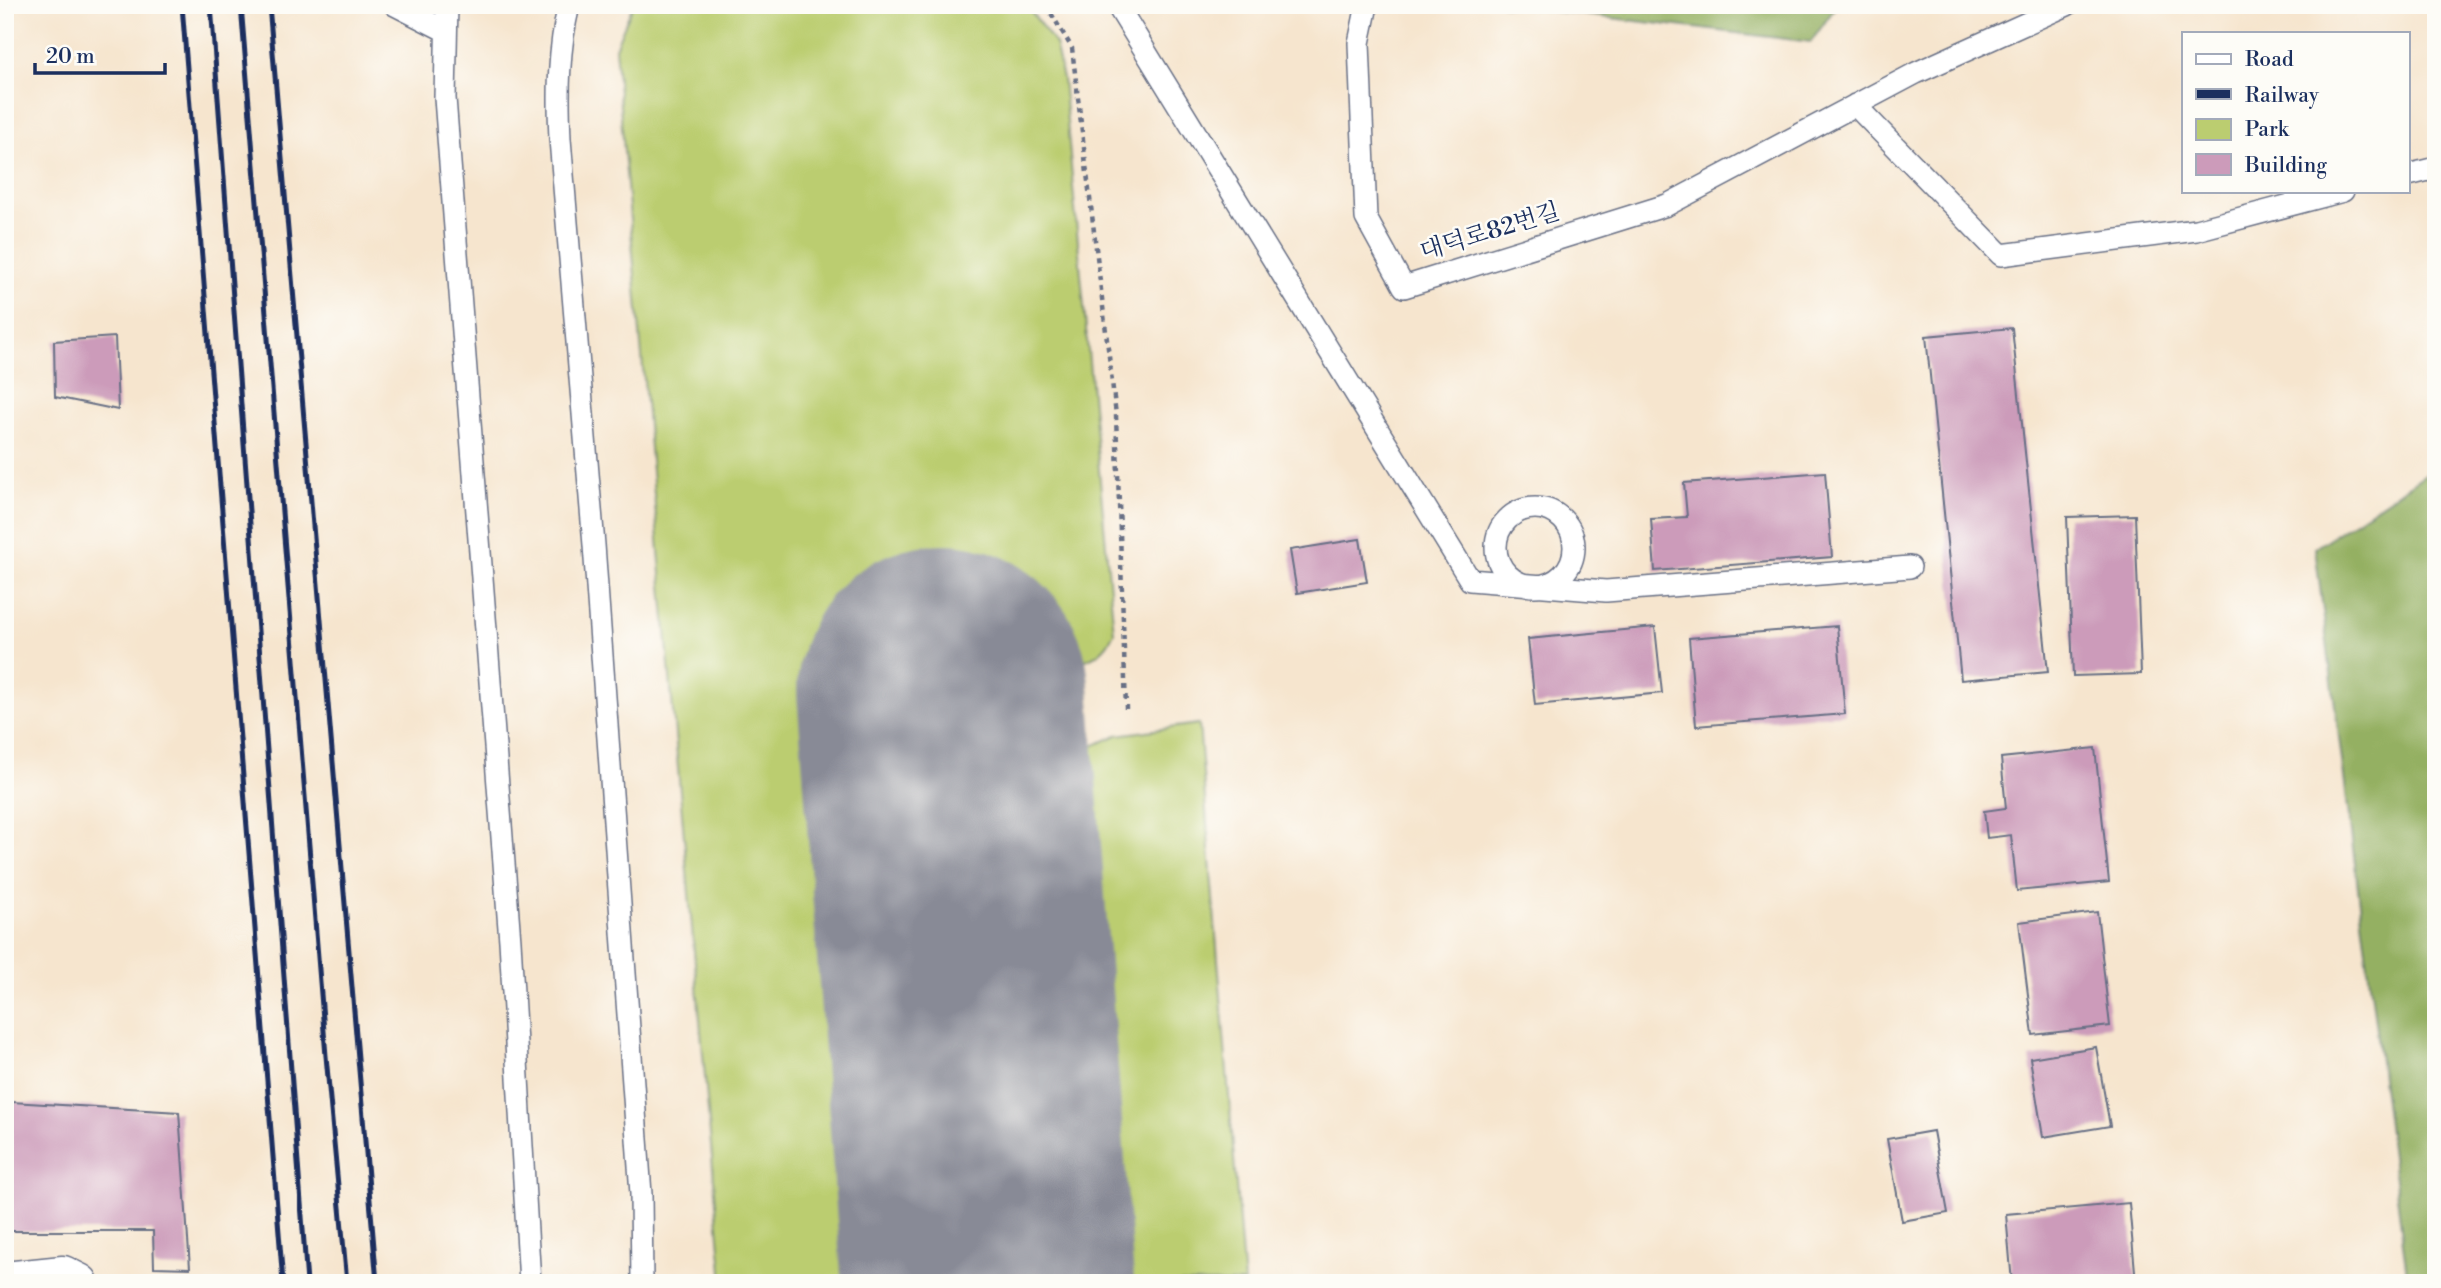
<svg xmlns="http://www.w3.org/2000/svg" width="2441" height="1288" font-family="'Libre Bodoni','Noto Serif KR',serif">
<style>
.green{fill:#bbcd70;stroke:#6b7e67;stroke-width:2}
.forest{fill:#94b062;stroke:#587060;stroke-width:2}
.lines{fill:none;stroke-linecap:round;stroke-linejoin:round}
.runway{stroke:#888a96;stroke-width:292}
.building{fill:#cc9bba}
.lane-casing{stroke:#686f85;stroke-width:24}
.street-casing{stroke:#686f85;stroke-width:41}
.path{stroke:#686f85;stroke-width:4.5;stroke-dasharray:5 5;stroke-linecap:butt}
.lane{stroke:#fff;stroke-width:21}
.street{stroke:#fff;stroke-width:38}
.rail{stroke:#1b2f5e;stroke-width:5}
.labels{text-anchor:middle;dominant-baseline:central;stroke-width:5;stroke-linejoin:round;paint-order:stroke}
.street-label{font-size:24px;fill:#1b2f5e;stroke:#fdfcf7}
</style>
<rect width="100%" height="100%" fill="#fdfcf7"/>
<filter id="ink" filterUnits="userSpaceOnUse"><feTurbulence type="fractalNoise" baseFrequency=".0143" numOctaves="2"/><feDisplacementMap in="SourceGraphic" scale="14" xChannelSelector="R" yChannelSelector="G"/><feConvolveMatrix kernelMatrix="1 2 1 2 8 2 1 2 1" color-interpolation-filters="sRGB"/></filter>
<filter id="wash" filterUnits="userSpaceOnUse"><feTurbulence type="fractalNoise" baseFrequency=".00686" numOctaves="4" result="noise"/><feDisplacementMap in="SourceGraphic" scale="28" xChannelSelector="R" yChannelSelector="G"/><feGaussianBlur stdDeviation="1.57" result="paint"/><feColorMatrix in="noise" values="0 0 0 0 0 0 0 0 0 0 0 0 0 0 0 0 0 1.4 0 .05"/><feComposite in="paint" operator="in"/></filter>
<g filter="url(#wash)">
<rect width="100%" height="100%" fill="#f6e5ce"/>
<path class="green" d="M 633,5 L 1026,5 L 1055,44 L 1063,79 L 1114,633 C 1105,652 1094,658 1075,664 L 882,668 L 934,1283 L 723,1283 L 615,48 Z
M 1199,724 L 1244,1283 L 1064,1283 L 1032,833 L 1041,797 L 1061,772 L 1088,748 L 1117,735 Z"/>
<path class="forest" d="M 1501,5 L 1837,5 L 1811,42 Z
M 2436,467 L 2436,1283 L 2408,1283 L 2315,548 Z"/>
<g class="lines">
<path class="runway" d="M 943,690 L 988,1283"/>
</g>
<g id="blocks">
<path class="building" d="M 2012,328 L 2048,672 L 1961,680 L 1926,336 Z
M 115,337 L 118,410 L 55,397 L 54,341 Z
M 1825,472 L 1832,557 L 1655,571 L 1651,519 L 1687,517 L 1684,483 Z
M 2135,515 L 2141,674 L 2073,676 L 2067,517 Z
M 1360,539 L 1367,582 L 1297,593 L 1290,550 Z
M 1837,626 L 1845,714 L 1696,726 L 1689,638 Z
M 1655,627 L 1662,693 L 1535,705 L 1528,639 Z
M 2095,748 L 2109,882 L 2017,891 L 2011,835 L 1987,838 L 1984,811 L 2006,808 L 2001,758 Z
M 2097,912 L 2110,1026 L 2033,1035 L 2019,922 Z
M 2096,1047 L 2110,1126 L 2043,1137 L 2030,1058 Z
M 11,1102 L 179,1112 L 190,1268 L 154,1267 L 153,1231 L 10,1231 Z
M 1933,1131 L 1948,1213 L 1902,1221 L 1887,1139 Z
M 2129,1203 L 2136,1283 L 2012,1283 L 2006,1214 Z"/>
</g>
</g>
<g filter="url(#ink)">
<use href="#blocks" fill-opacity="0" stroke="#686f85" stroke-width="2"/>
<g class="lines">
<defs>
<path id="lane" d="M 395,5 L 446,31
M 447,5 L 445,98 L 510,941 L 530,1283
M 569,5 C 558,50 558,93 560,139 L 594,545 L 641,1194 L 642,1283
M 1117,5 L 1470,580 L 1606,591 L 1910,567
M 1367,5 L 1359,43 L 1366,218 L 1404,287 L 1667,205 L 1916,73 L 2067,5
M 1855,105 L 2001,255 L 2196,230 L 2343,191
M 2408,175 L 2436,168
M1496 547a39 39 0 1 1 78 0a39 39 0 1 1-78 0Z"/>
<path id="street" d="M 5,1281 L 63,1275 L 79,1283"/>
</defs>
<use href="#lane" class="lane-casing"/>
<use href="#street" class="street-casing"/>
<path class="path" d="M 1046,5 L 1072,48 L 1116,415 L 1126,709"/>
<use href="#lane" class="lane"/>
<use href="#street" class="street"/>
<path class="rail" d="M 182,5 L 283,1283
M 211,5 L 307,1283
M 241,5 L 326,1056 L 347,1283
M 269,5 L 377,1283"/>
</g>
</g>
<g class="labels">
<g class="street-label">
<text transform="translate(1490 232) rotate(-17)">대덕로82번길</text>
</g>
</g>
<rect width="2441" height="1288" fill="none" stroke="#fdfcf7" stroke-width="28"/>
<rect x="2182" y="32" width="228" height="161" fill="#fdfcf7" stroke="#a3aaba" stroke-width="2"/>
<rect x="2196" y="54" width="35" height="10" fill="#ffffff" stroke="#a3aaba" stroke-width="2"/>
<text x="2245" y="66" font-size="21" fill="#1b2f5e">Road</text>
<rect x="2196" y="89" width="35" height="10" fill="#1b2f5e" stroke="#a3aaba" stroke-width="2"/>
<text x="2245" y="102" font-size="21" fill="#1b2f5e">Railway</text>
<rect x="2196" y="119" width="35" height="21" fill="#bbcd70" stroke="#a3aaba" stroke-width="2"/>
<text x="2245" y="136" font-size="21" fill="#1b2f5e">Park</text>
<rect x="2196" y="154" width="35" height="21" fill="#cc9bba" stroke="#a3aaba" stroke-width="2"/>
<text x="2245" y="172" font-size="21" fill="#1b2f5e">Building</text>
<path d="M35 63v10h130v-10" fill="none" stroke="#1b2f5e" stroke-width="3.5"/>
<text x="46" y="63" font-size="21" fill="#1b2f5e" stroke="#fdfcf7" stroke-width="5" paint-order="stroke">20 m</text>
</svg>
